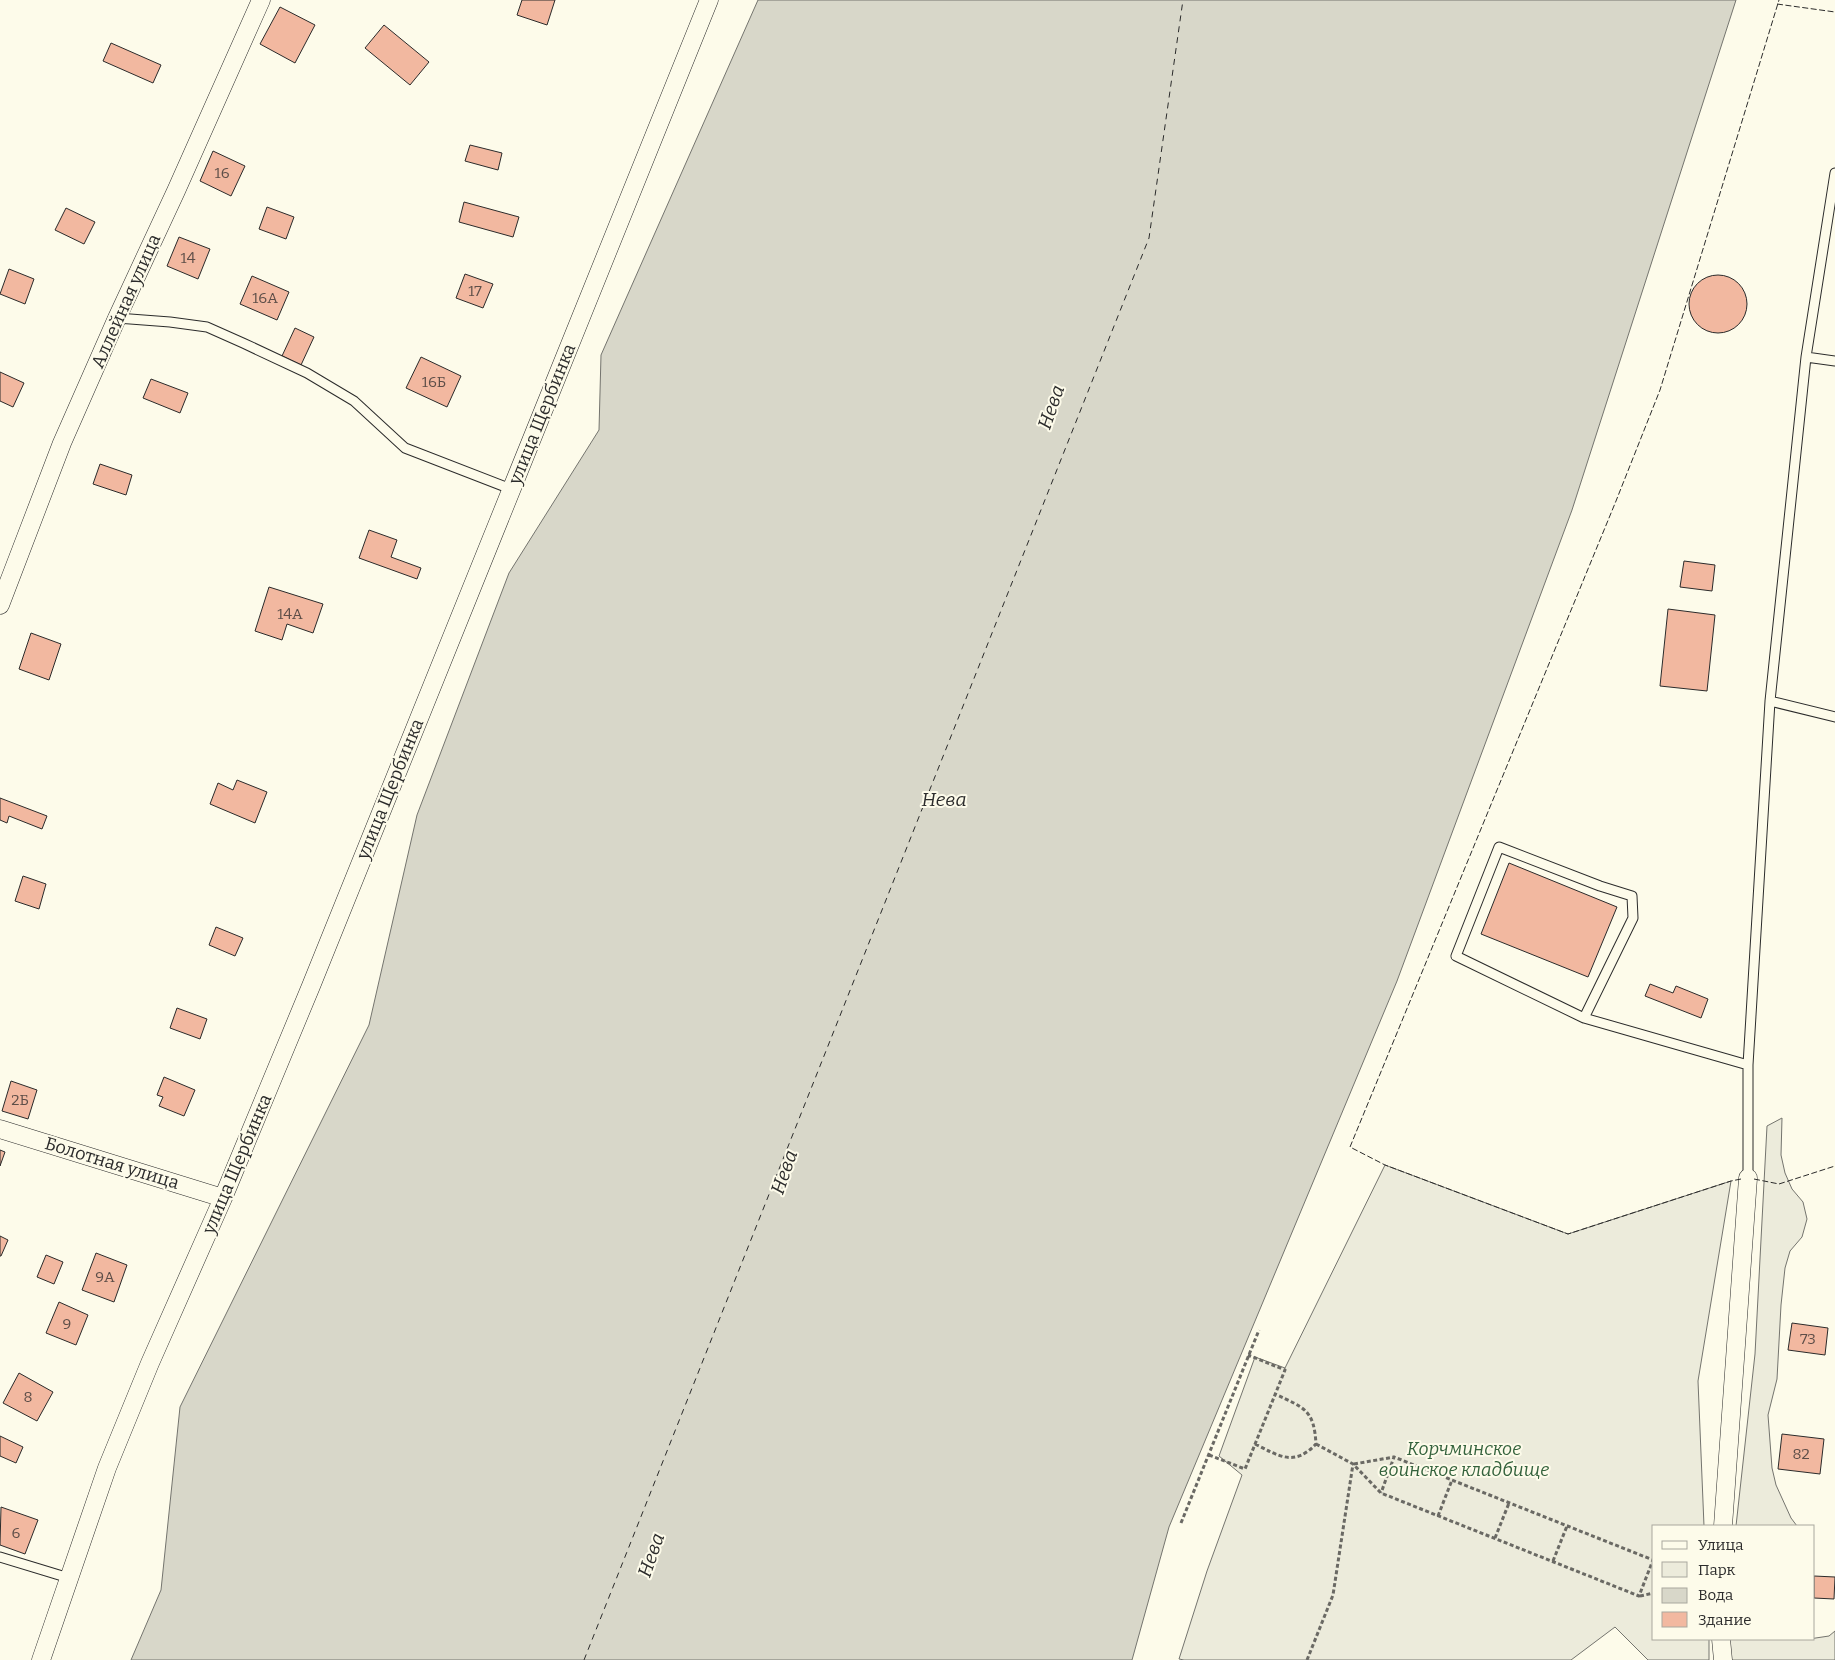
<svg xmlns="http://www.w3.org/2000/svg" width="1835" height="1660" font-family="Bitter,serif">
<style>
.green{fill:#ecebdb;stroke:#74746e}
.water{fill:#d8d7c9;stroke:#74746e}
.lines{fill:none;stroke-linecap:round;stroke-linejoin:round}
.ferry{stroke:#2b2b2b;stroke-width:1;stroke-dasharray:6 5;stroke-linecap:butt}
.building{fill:#f2b8a0;stroke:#2b2b2b}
.service-casing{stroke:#2b2b2b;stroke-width:11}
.minor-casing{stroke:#2b2b2b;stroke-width:19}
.path{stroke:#6a6964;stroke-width:3;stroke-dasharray:4 2.5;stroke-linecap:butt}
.service{stroke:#fdfbea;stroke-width:9}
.minor{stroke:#fdfbea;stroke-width:18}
.fence{stroke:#2b2b2b;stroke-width:1;stroke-dasharray:6 2.5;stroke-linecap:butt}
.labels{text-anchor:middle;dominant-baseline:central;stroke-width:4;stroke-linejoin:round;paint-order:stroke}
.number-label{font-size:15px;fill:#5d4e48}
.street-label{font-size:18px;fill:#2b2b2b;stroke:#fdfbea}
.park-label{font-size:18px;font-style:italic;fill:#34623c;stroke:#fdfbea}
.water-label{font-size:19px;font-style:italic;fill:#2b2b2b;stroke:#fdfbea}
</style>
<rect width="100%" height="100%" fill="#fdfbea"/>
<path class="green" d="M 1782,1118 L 1781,1155 L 1785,1173 L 1792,1189 L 1803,1202 L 1807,1219 L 1802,1237 L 1790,1251 L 1785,1268 L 1781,1305 L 1777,1379 L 1768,1415 L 1772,1468 L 1776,1485 L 1791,1518 L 1797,1526 L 1736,1526 L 1755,1354 L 1767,1126 Z
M 1385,1165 L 1568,1234 L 1731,1181 L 1698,1381 L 1704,1526 L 1654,1526 L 1654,1639 L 1709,1639 L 1709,1660 L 1648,1660 L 1615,1627 L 1571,1660 L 1184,1660 L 1179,1659 L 1207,1571 L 1242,1475 L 1219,1456 L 1255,1357 L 1285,1368 Z
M 1835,1631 L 1835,1660 L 1731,1660 L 1729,1639 L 1809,1639 L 1829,1636 Z"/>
<path class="water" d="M 758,0 L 1736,0 L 1572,510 L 1397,981 L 1169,1527 L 1132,1660 L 131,1660 L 161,1590 L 180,1407 L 369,1025 L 417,815 L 509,573 L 599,430 L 601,355 Z"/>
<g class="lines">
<path class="ferry" d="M 584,1660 L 1149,238 L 1183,0"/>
</g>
<path class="building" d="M 522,0 L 555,0 L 547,25 L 517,15 Z
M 280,7 L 315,25 L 295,63 L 260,44 Z
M 384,25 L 429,62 L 410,85 L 365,48 Z
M 111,43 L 161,65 L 153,83 L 103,61 Z
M 470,145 L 502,153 L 498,170 L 465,161 Z
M 213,151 L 245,166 L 231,196 L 200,181 Z
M 464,202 L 519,217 L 513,237 L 459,222 Z
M 267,207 L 294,217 L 286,239 L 259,229 Z
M 66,208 L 95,222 L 84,244 L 55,230 Z
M 179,237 L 210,249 L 198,279 L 167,266 Z
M 9,269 L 34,279 L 25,304 L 0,294 Z
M 465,274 L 493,284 L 483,308 L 456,298 Z
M1689 304a29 29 0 1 1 58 0a29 29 0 1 1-58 0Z
M 252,276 L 289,292 L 277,320 L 240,304 Z
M 295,328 L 314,337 L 301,365 L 282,356 Z
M 421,357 L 461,376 L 447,407 L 406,388 Z
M 0,372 L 24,383 L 13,407 L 0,401 Z
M 151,379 L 188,393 L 180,413 L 143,398 Z
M 100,464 L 132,475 L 126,495 L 93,484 Z
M 369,530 L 397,540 L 391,557 L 421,568 L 417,579 L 359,558 Z
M 1684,561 L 1715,565 L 1712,591 L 1680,587 Z
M 269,587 L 323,604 L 313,633 L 287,624 L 282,640 L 255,631 Z
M 1668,609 L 1715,615 L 1707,691 L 1660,686 Z
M 31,633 L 61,644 L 49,680 L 19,669 Z
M 237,780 L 267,792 L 255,823 L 210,804 L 218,783 L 233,790 Z
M 0,798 L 47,816 L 42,829 L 9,816 L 7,823 L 0,820 Z
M 1509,863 L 1617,907 L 1588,977 L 1481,934 Z
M 23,876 L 46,884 L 39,909 L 15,901 Z
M 216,927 L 243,938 L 235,956 L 209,945 Z
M 1650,984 L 1673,993 L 1676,986 L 1708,999 L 1701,1018 L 1645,996 Z
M 177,1008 L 207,1019 L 200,1039 L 170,1028 Z
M 164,1077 L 195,1090 L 184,1116 L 159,1106 L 163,1097 L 157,1095 Z
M 11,1081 L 37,1090 L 28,1119 L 2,1111 Z
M 0,1150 L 5,1152 L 0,1166 Z
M 0,1236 L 8,1240 L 1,1256 L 0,1256 Z
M 96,1253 L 127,1265 L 114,1302 L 82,1290 Z
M 46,1255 L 63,1262 L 54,1284 L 37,1277 Z
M 59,1302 L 88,1315 L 76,1345 L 46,1333 Z
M 1792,1323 L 1828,1328 L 1825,1355 L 1788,1350 Z
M 19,1373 L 53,1392 L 37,1421 L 3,1403 Z
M 1782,1434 L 1824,1439 L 1820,1474 L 1778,1469 Z
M 0,1436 L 23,1447 L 16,1463 L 0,1456 Z
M 1,1507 L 38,1520 L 25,1554 L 0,1545 Z
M 1814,1576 L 1835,1577 L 1834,1599 L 1814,1598 Z"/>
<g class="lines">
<defs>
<path id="service" d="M 117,318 L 170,322 L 207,327 L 243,343 L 307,373 L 354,401 L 405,448 L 511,489
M 1806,357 L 1835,361
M 1770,701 L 1835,717
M 1584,1018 L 1633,918 L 1632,896 L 1600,886 L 1499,847 L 1456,956 L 1584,1018 L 1748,1065
M 1748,1178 L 1748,1065 L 1770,701 L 1806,357 L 1835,173
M 0,1557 L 69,1578"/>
<path id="minor" d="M 0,605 L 62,443 L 117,318 L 176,191 L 261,0
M 0,1129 L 223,1198
M 1723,1526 L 1748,1178
M 1721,1639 L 1723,1660
M 41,1660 L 107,1468 L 150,1363 L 223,1198 L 311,986 L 709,0"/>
</defs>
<use href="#service" class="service-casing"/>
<use href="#minor" class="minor-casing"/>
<path class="path" d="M 1255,1444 C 1279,1456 1294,1467 1316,1444 C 1314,1409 1304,1408 1275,1394
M 1316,1444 L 1353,1464 L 1381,1493 L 1639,1596 L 1653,1560 L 1394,1457 L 1381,1493
M 1209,1455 L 1245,1469 L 1285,1370 L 1248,1355
M 1354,1464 L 1394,1457
M 1438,1516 L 1452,1480
M 1181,1523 L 1259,1330
M 1495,1538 L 1509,1503
M 1553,1561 L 1567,1526
M 1640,1596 L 1654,1593
M 1307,1660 L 1333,1595 L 1353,1464"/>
<use href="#service" class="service"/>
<use href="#minor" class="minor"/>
<path class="fence" d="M 1777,4 L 1835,12
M 1741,1179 L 1731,1181 L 1568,1234 L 1385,1165 L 1350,1147 L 1616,501 L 1660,390 L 1779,0
M 1754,1179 L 1779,1184 L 1835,1166"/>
</g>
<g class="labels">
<g class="number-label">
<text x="222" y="173">16</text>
<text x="188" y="258">14</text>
<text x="475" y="291">17</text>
<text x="265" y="298">16А</text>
<text x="434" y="382">16Б</text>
<text x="290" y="614">14А</text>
<text x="20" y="1100">2Б</text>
<text x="105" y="1277">9А</text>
<text x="67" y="1324">9</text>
<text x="1808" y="1339">73</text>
<text x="28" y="1397">8</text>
<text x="1801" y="1454">82</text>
<text x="16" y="1533">6</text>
</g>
<g class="street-label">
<text transform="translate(126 301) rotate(-66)">Аллейная улица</text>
<text transform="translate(542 414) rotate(-68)">улица Щербинка</text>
<text transform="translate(390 789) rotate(-68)">улица Щербинка</text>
<text transform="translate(112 1163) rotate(17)">Болотная улица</text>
<text transform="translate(237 1164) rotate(-67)">улица Щербинка</text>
</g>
<g class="park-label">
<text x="1464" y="1449">Корчминское<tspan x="1464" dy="21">воинское кладбище</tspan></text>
</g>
<g class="water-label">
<text transform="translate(1051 407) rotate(-71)">Нева</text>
<text x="944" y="799">Нева</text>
<text transform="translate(784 1172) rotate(-71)">Нева</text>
<text transform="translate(651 1555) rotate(-71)">Нева</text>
</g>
</g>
<rect x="1652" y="1525" width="162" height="115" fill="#fdfbea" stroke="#a9a89e"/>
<rect x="1662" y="1541" width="25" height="8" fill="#fdfbea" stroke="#a9a89e"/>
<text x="1698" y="1550" font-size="15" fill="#2b2b2b">Улица</text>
<rect x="1662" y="1562" width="25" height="15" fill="#ecebdb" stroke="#a9a89e"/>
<text x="1698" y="1575" font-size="15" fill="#2b2b2b">Парк</text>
<rect x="1662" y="1588" width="25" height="15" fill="#d8d7c9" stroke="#a9a89e"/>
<text x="1698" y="1600" font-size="15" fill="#2b2b2b">Вода</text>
<rect x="1662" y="1612" width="25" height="15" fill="#f2b8a0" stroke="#a9a89e"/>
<text x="1698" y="1625" font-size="15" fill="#2b2b2b">Здание</text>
</svg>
